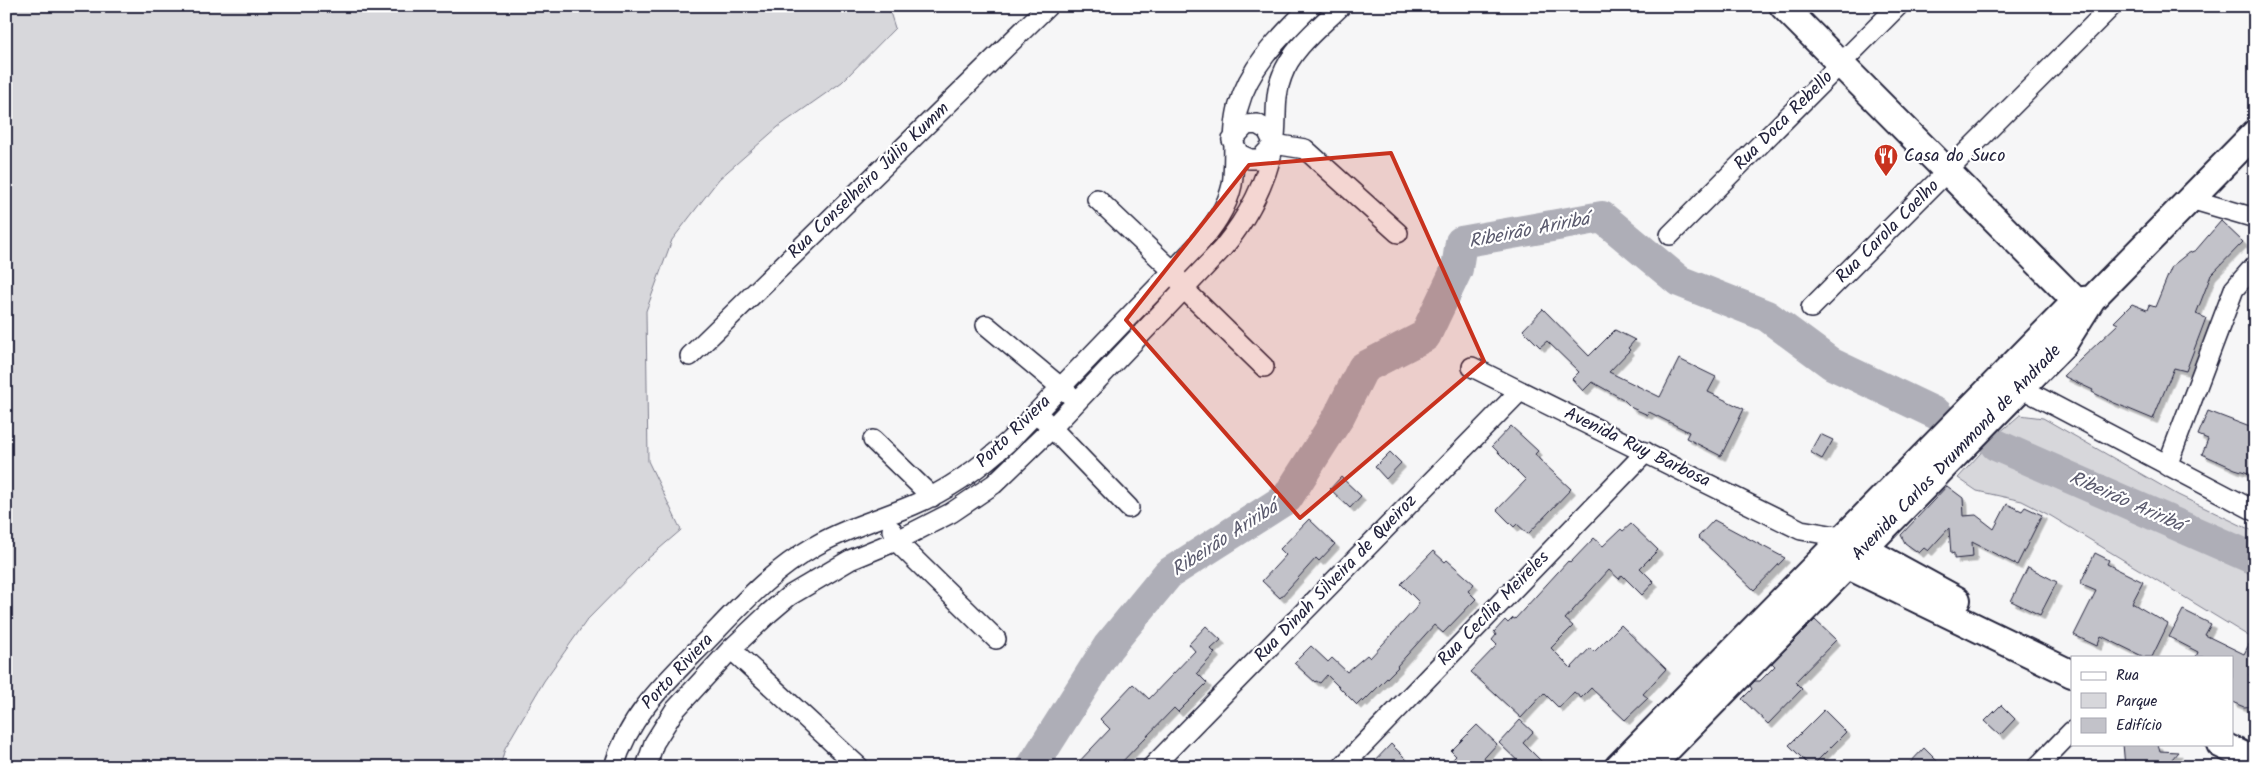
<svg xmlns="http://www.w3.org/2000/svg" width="2261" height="773" font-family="Kalam,sans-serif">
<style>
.green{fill:#d7d7db;stroke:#7c7c8b}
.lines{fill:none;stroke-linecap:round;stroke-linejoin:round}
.river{stroke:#aeaeb7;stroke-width:32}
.building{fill:#c2c2c9;stroke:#22223b;filter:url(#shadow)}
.street-casing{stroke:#22223b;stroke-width:22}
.secondary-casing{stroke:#22223b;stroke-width:30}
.street{stroke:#fff;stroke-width:19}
.secondary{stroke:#fff;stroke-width:26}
.marked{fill:#c8321e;fill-opacity:0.2;stroke:#c8321e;stroke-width:4;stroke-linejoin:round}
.labels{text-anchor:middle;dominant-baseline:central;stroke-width:4.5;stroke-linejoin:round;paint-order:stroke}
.street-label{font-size:18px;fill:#22223b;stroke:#fff}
.poi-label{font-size:18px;fill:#22223b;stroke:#fff;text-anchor:start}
.water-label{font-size:19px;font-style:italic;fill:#5a5a6d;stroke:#fff}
</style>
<defs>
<filter id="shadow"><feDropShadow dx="4.5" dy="4.5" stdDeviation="0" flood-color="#0004"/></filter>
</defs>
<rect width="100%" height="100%" fill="#f6f6f7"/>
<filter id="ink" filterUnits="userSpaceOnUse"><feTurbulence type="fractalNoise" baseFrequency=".02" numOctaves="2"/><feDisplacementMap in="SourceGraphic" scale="10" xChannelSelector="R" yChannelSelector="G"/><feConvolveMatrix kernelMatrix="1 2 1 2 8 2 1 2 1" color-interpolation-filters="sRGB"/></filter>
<g filter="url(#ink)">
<path class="green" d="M 6,6 L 888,6 L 895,28 L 842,82 L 778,127 L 719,179 L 672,240 L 646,311 L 648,461 L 681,530 L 645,561 L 587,620 L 544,681 L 505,748 L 500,767 L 6,767 Z
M 2020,415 L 2043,418 L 2178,495 L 2255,532 L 2255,640 L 2051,516 L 2022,501 L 1977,491 L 1958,478 L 1999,433 Z"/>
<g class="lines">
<path class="river" d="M 1996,445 L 2255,559
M 1032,767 L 1108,647 L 1168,574 L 1287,498 L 1338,418 L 1363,368 L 1425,336 L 1457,269 L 1461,242 L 1602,217 L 1679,281 L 1767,316 L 1832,364 L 1937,414"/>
</g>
<path class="building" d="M 2221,221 L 2243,242 L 2211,275 L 2196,314 L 2206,318 L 2186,371 L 2174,368 L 2153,419 L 2112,402 L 2092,392 L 2093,390 L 2063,376 L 2118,324 L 2114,322 L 2132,304 L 2147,310 L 2149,305 L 2155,307 L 2172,266 L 2187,254 L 2196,250 Z
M 1543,309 L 1589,356 L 1615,330 L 1635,340 L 1628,348 L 1630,350 L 1609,372 L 1660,397 L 1679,359 L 1716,377 L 1708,392 L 1744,409 L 1721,456 L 1686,438 L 1689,432 L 1649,412 L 1648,415 L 1632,408 L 1623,399 L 1592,382 L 1583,391 L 1572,379 L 1579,372 L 1547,341 L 1540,347 L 1523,330 Z
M 2208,411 L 2255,429 L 2255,475 L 2235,469 L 2202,454 L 2208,439 L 2198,435 Z
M 1511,426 L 1538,451 L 1535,454 L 1540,460 L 1571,489 L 1528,534 L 1517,524 L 1514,527 L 1497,510 L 1526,480 L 1492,446 Z
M 1820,434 L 1833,440 L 1822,459 L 1810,452 Z
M 1390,452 L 1401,463 L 1386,479 L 1375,467 Z
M 1341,477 L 1361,496 L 1350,508 L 1330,489 Z
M 1947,486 L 1963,498 L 1964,516 L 1976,515 L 1994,529 L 2007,504 L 2022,511 L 2025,507 L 2042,515 L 2017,565 L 1972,542 L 1973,557 L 1954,559 L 1954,553 L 1951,554 L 1949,528 L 1928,551 L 1924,548 L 1919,553 L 1905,543 L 1901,535 Z
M 1309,519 L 1335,544 L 1319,561 L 1316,558 L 1280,598 L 1262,581 L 1286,555 L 1280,549 Z
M 1714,520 L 1785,558 L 1754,590 L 1698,537 Z
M 1631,524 L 1658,550 L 1640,568 L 1654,582 L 1642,595 L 1622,575 L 1619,579 L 1609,570 L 1565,619 L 1573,626 L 1551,648 L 1571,668 L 1590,648 L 1594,652 L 1621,625 L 1666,669 L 1643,694 L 1648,698 L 1625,720 L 1591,688 L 1581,698 L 1574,692 L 1559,708 L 1544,693 L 1521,718 L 1471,672 L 1497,645 L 1492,640 L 1496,635 L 1494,632 L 1505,620 L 1508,623 L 1513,618 L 1515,619 L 1568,561 L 1570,563 L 1594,538 L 1603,546 L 1621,529 L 1623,531 Z
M 1433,551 L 1445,562 L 1447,560 L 1474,584 L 1468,591 L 1476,599 L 1443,633 L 1434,625 L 1397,666 L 1398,667 L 1363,702 L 1362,700 L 1357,705 L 1327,675 L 1320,683 L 1316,681 L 1315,682 L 1294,663 L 1311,646 L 1328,662 L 1332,658 L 1347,672 L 1367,655 L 1370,658 L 1416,608 L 1419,602 L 1401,584 Z
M 2095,553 L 2109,560 L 2107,564 L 2143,582 L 2132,603 L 2168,624 L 2152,657 L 2144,657 L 2101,636 L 2097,646 L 2074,635 L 2096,591 L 2080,584 Z
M 2028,567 L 2057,582 L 2040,615 L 2011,601 Z
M 2183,610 L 2211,624 L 2205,635 L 2244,654 L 2255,633 L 2255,665 L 2249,675 L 2255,678 L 2255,706 L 2244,707 L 2232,702 L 2232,657 L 2196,657 L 2198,652 L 2169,637 Z
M 1815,620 L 1836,640 L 1795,682 L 1802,689 L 1768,724 L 1742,699 L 1752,689 L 1750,686 L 1755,681 L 1760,681 L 1775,666 L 1772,663 Z
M 1206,626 L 1221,640 L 1211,649 L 1215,653 L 1197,673 L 1207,683 L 1178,712 L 1174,708 L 1117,767 L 1074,767 L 1110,729 L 1100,719 L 1133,684 L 1149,699 L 1195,651 L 1189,644 Z
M 2001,705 L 2015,719 L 2000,735 L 1985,721 Z
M 1824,710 L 1846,732 L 1811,767 L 1789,745 Z
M 1520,720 L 1533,732 L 1523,743 L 1547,767 L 1524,767 L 1499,743 Z
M 1477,725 L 1497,744 L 1476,767 L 1445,767 L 1456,756 L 1451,751 Z
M 1391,744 L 1414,767 L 1369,767 Z
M 2123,744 L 2158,744 L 2160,751 L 2178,752 L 2165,767 L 2125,767 Z
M 1924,748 L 1943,767 L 1906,767 Z"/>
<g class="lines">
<defs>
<path id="street" d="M 1257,124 L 1267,130 L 1274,144 L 1260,159 L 1250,159 L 1239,154 L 1232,140 L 1246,125 Z
M 1274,144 L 1305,149 L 1398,233
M 1097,199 L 1173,271 L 1184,289 L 1264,367
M 2190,199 L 2255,218
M 1670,235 L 1898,6
M 1811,308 L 2112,6
M 986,325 L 1070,395
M 690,356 L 1048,6
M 1472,367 L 1801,530 L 1842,537
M 2009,386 L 2021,388 L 2255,511
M 1043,419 L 1129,508
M 873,440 L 932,497
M 2167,466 L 2234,289 L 2255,265
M 892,530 L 896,541 L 996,639
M 731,649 L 859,767
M 614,767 C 629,714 670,678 707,640 C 742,604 770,572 815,546 C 846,528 880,519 913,505 C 949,490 981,467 1010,440 L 1196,247 C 1212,229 1227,209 1232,185 C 1236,160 1231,135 1238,108 C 1249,66 1281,36 1311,6
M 646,767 L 654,743 L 674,711 L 731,649 L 769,613 L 789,596 L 850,560 L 896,541 L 951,513 L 994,484 L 1052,428 L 1222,249 C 1247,219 1266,183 1274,144 C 1278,122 1273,98 1282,76 C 1292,48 1320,27 1341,6
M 1152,767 L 1520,391
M 1342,767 L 1646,452
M 2037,767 L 2072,731"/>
<path id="secondary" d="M 1783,6 L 2076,301 L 2092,299
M 1849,541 L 1957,600
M 1832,558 L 2072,674
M 2220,744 L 2255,761
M 1618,767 L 2076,301
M 1650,767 L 2063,345 L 2092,299 L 2255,133"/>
</defs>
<use href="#street" class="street-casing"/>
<use href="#secondary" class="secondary-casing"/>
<use href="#street" class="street"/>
<use href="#secondary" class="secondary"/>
</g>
</g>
<path class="marked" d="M 1391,153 L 1484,361 L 1300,518 L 1126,320 L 1249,165 Z"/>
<defs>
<symbol id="restaurant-pin" viewBox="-11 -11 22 30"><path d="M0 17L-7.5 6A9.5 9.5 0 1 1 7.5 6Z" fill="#c8321e" stroke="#fff"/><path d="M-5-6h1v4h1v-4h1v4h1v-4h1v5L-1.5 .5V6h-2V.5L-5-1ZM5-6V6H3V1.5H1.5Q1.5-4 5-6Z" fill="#fff"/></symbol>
</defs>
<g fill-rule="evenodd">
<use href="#restaurant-pin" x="1872" y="142" width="28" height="38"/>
</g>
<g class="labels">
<g class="street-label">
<text transform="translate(1784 121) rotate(-45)">Rua Doca Rebello</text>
<text transform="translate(869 181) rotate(-44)">Rua Conselheiro Júlio Kumm</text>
<text transform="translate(1888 232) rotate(-45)">Rua Carola Coelho</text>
<text transform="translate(1014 432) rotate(-44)">Porto Riviera</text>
<text transform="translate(1637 448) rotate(26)">Avenida Ruy Barbosa</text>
<text transform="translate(1957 453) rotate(-46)">Avenida Carlos Drummond de Andrade</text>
<text transform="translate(1336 579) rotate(-46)">Rua Dinah Silveira de Queiroz</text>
<text transform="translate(1494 609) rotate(-46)">Rua Cecília Meireles</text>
<text transform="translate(678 672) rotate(-47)">Porto Riviera</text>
</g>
<g class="poi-label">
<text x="1904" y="156">Casa do Suco</text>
</g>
<g class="water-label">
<text transform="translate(1529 231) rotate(-11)">Ribeirão Ariribá</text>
<text transform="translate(2126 502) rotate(24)">Ribeirão Ariribá</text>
<text transform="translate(1225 539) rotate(-33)">Ribeirão Ariribá</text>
</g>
</g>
<rect width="2261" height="773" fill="none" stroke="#fff" stroke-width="25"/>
<rect x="12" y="12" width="2236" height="748" fill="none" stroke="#22223b" stroke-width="2" filter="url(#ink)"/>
<rect x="2071" y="656" width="162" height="90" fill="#ffffff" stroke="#a7a7b1"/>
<rect x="2081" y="672" width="25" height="8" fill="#ffffff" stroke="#a7a7b1"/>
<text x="2116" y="680" font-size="15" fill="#22223b">Rua</text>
<rect x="2081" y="693" width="25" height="15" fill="#d7d7db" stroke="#a7a7b1"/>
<text x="2116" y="706" font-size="15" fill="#22223b">Parque</text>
<rect x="2081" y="718" width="25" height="15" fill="#c2c2c9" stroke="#a7a7b1"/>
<text x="2116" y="730" font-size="15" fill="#22223b">Edifício</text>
</svg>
